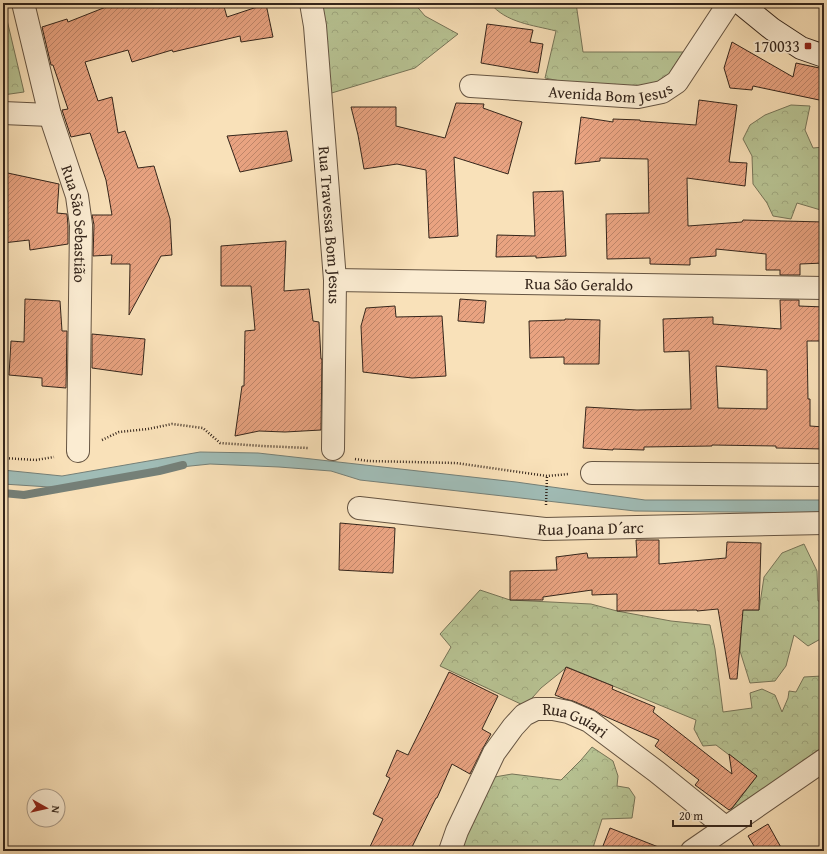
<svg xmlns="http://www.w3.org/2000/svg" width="827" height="854" font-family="'Gentium Book Plus',serif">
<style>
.forest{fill:url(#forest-crowns);stroke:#767458}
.water{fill:#a0bcb6;stroke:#758078}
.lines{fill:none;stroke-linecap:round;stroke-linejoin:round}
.stream{stroke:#758078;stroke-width:8}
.building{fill:url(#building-hatch);stroke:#34251b;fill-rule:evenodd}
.minor-casing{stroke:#655442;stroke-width:24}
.secondary-casing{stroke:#34251b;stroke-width:24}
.path{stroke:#34251b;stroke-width:2.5;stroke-dasharray:1 2;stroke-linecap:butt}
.minor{stroke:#fbecd2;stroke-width:22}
.secondary{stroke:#fbecd2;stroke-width:22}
.poi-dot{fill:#8f2418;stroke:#fbecd2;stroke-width:1.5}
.labels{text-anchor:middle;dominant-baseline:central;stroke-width:3.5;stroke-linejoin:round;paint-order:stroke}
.poi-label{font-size:16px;fill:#34251b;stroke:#fbecd2;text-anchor:end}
.street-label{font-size:16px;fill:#34251b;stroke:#fbecd2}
</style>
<defs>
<pattern id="forest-crowns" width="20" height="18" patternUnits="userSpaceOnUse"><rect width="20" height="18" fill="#b8c494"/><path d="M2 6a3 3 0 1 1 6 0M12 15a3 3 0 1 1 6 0" fill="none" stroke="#9fa87f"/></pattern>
<pattern id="building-hatch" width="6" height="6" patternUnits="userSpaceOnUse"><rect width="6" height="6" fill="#e9a381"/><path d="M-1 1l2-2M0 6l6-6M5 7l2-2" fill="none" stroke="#be8569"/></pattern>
</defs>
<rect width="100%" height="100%" fill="#f9e1b9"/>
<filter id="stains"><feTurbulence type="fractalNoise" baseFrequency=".005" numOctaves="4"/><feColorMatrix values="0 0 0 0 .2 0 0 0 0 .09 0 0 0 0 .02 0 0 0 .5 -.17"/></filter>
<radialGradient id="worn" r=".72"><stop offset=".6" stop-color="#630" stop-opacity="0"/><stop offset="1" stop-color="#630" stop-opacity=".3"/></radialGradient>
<path class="forest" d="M 3,3 L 24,92 L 3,95 Z
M 305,3 L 414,3 L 425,16 L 458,34 L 415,68 L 325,95 Z
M 490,3 L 576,3 L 583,52 L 683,52 L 666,79 L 630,90 L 560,81 L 545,78 L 556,31 C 533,25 506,23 490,3 Z
M 791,105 L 810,106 L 805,130 L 813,148 L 824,147 L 824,211 L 797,203 L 791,219 L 773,216 L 767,203 L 753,184 L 752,156 L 743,139 L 750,125 L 765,115 Z
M 804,544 L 817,571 L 818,601 L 824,601 L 824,637 L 808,646 L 794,635 L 786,666 L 775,681 L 750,683 L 740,651 L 742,610 L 759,610 L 764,577 L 782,553 Z
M 480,590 L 510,600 L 591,604 L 617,611 L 671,621 L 710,625 L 715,649 L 723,712 L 752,708 L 750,693 L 762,689 L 775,695 L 782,712 L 788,698 L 789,691 L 796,692 L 804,677 L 822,676 L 824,678 L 824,749 L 786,776 L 730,811 L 757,776 L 716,745 L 703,746 L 694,729 L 696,720 L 567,667 L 541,688 L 525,706 L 440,666 L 451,647 L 440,634 Z
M 592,747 L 613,761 L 618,776 L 617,786 L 629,788 L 635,797 L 632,818 L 602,819 L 592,851 L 455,851 L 483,779 L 512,774 L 561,780 L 581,760 Z"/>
<path class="water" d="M 200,452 L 258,453 L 516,482 L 645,500 L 824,500 L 824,513 L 635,511 L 503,496 L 360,480 L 331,471 L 279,467 L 210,464 L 152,470 L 65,488 L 3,484 L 3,470 L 62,476 Z"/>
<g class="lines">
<path class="stream" d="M 3,493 L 24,495 L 159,471 L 183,465"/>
</g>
<path class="building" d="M 116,3 L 223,3 L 227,17 L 266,4 L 273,37 L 241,42 L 240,36 L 173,52 L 172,50 L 132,62 L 128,50 L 85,62 L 98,101 L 112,97 L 118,133 L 125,131 L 138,168 L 154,166 L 170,219 L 172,255 L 161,256 L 129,315 L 130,264 L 111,264 L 112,255 L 93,256 L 94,225 L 92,215 L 112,215 L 106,180 L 90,133 L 71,137 L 62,110 L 68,109 L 53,65 L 51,65 L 42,27 L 67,19 L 68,22 Z
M 487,24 L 533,30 L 530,42 L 543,44 L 538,73 L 481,63 Z
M 732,42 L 793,77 L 796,63 L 824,69 L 824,101 L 753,86 L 752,90 L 730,88 L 724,68 Z
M 699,100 L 737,105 L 729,162 L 747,163 L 745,186 L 687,178 L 688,226 L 742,222 L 743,220 L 824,222 L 824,263 L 800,264 L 800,275 L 780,275 L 780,270 L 766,270 L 766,254 L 716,249 L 716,256 L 690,258 L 690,265 L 650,264 L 650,258 L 607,259 L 606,214 L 649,213 L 648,159 L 600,158 L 600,161 L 575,164 L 581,117 L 613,122 L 613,119 L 640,120 L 640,121 L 696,125 Z
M 456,103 L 484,104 L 483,108 L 522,122 L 508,174 L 454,157 L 458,236 L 429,238 L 426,170 L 397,164 L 364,169 L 358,135 L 351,107 L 396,107 L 396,126 L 445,138 Z
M 287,131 L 292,161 L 240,172 L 227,136 Z
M 3,172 L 59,184 L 57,213 L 67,214 L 68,226 L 68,244 L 30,250 L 29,240 L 3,243 Z
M 563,191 L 566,256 L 536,258 L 536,256 L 496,257 L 497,235 L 535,236 L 533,192 Z
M 286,241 L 284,291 L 309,289 L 313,321 L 319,322 L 321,359 L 322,359 L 321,430 L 285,432 L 259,431 L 235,436 L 242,386 L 244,386 L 245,331 L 255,330 L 251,286 L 221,286 L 221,246 Z
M 25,299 L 60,301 L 62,331 L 67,331 L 66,388 L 42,386 L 42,378 L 9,375 L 11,341 L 24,342 Z
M 460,299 L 486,301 L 484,323 L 458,321 Z
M 780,300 L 799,300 L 799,306 L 824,307 L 824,341 L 807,341 L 808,399 L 810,399 L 810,426 L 824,427 L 824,449 L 776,448 L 776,446 L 712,445 L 712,446 L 644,447 L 644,450 L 613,449 L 613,450 L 583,448 L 586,407 L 637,410 L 691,409 L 689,351 L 664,352 L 663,319 L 713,317 L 713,324 L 781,329 ZM 716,366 L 767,370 L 767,409 L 718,408 Z
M 395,306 L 396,317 L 442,316 L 446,376 L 412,378 L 363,372 L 361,326 L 366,308 Z
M 565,319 L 600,320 L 599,364 L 564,364 L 564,357 L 530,358 L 529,321 L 565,320 Z
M 92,334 L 145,339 L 142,375 L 92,368 Z
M 340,523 L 395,528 L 393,573 L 339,570 Z
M 636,540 L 659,540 L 659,564 L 726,558 L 727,542 L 761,543 L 759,610 L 743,610 L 737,679 L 730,679 L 718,609 L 697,611 L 697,610 L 617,611 L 617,594 L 592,595 L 592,590 L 543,597 L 543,600 L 510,600 L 510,571 L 557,570 L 556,557 L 587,553 L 588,558 L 637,557 Z
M 566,667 L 613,686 L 612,689 L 655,707 L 653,712 L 732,774 L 729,754 L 757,776 L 732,808 L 729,810 L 695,785 L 699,780 L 655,746 L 659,740 L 602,715 L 594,710 L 573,701 L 565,699 L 555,695 Z
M 449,672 L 498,696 L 482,729 L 491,734 L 483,748 L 470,774 L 452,764 L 437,798 L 436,798 L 410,851 L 368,851 L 383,819 L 373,814 L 390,778 L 386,776 L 397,750 L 408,755 Z
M 768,824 L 783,851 L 757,851 L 748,836 Z
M 610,828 L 666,850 L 665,851 L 601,851 Z"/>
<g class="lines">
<defs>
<g id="minor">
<path id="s1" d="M 23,3 L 50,115 L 77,196 L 81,225 L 78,451"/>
<path id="s2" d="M 311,3 L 315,26 L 335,280 L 333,449"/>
<path id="s3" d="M 471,86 L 638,97 L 662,92 L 677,82 L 729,3"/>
<path d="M 3,113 L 50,115"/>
<path id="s4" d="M 335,280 L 824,288"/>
<path d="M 592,473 L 824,475"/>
<path id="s5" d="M 359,508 L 545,529 L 824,523"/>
<path id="s6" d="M 450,851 L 457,831 L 494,753 L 513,727 L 524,715 L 536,709 L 553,709 L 568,712 L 589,721 L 657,772 L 725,827"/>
<path d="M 692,851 L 824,760"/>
</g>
<path id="secondary" d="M 740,3 L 772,29 L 801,48 L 824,56"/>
</defs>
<use href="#minor" class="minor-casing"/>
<use href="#secondary" class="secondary-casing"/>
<path class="path" d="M 102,440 L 119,432 L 148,429 L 172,424 L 203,428 L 220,443 L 262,446 L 309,448
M 3,458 L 36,460 L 54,457
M 355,459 L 368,461 L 456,463 L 547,476 L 569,474
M 546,505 L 547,476"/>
<use href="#minor" class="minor"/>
<use href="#secondary" class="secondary"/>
</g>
<rect class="poi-dot" x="804" y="42" width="8" height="8" rx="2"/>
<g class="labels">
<g class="poi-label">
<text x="800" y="46">170033</text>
</g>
<g class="street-label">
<text stroke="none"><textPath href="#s3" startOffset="140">Avenida Bom Jesus</textPath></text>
<text stroke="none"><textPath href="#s1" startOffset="228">Rua São Sebastião</textPath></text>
<text stroke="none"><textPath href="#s2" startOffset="223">Rua Travessa Bom Jesus</textPath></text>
<text stroke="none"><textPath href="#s4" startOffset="244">Rua São Geraldo</textPath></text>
<text stroke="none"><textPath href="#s5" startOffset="233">Rua Joana D´arc</textPath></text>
<text stroke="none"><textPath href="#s6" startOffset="211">Rua Guiari</textPath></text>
</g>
</g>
<rect width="827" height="854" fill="none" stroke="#f9e1b9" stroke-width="16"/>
<rect x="4" y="4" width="819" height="846" fill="none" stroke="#34251b" stroke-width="2"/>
<rect x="8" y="8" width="811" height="838" fill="none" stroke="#34251b"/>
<g transform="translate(46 808) rotate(98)"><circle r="19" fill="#fbecd2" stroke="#ab9c89"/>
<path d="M0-3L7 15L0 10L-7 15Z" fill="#8f2418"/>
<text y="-6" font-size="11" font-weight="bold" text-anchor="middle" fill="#34251b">N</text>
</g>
<path d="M673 820v6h78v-6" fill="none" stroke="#34251b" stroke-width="2"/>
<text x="679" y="820" font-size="12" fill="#34251b" stroke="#fbecd2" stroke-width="3" paint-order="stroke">20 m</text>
<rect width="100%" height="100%" filter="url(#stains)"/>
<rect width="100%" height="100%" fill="url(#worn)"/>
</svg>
